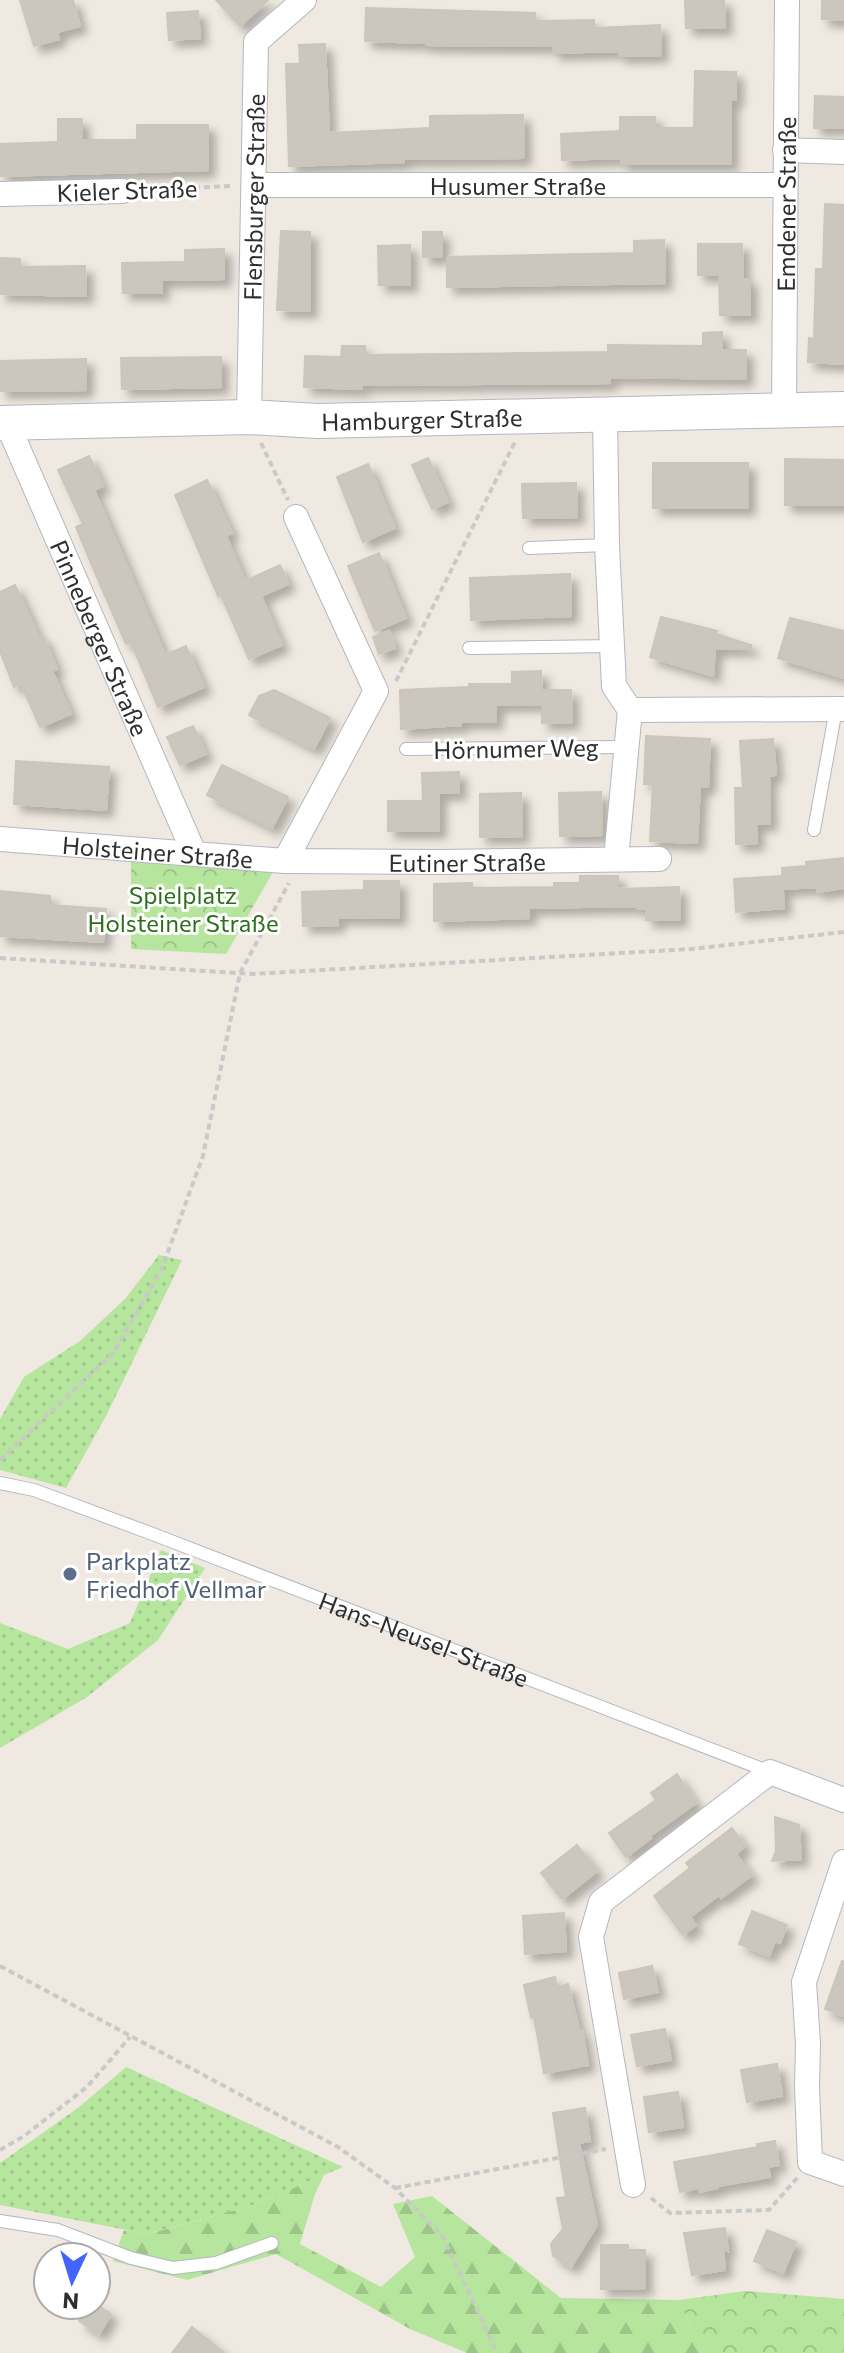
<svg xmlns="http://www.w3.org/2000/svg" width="844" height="2353" font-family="Commissioner,sans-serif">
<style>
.grass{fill:url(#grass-dots)}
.forest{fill:url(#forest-firs)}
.park{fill:url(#park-crowns)}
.building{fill:#cbc7bf;stroke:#cbc5ba;stroke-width:2;filter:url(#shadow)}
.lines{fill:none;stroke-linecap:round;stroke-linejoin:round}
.lane-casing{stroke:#b4b7c1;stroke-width:14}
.street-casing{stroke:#b4b7c1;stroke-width:26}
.secondary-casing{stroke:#b4b7c1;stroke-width:36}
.path{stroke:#c9c9c9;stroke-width:4;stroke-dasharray:6 4;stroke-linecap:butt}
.lane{stroke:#fff;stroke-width:12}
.street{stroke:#fff;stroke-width:24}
.secondary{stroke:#fff;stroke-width:34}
.service-dot{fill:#5c6f8a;stroke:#fff;stroke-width:3}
.labels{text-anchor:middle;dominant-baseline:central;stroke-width:6;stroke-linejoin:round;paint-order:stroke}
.street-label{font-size:24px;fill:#2e2e2e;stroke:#fff}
.park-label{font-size:24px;fill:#2c6e1b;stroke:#fff}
.service-label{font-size:24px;fill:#4e5e75;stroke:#fff;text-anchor:start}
</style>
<defs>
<pattern id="grass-dots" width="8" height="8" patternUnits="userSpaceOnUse" patternTransform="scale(2)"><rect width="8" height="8" fill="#b6e59e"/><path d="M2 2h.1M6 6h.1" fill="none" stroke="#9dc588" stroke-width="1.8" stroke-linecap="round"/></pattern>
<pattern id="forest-firs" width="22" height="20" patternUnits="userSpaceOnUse" patternTransform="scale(2)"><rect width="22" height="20" fill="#b6e59e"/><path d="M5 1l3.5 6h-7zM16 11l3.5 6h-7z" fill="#9dc588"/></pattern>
<pattern id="park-crowns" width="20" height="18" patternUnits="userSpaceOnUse" patternTransform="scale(2)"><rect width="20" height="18" fill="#b6e59e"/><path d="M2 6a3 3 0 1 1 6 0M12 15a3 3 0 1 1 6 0" fill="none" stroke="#9dc588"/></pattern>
<filter id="shadow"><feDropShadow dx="7" dy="7" stdDeviation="4" flood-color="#0004"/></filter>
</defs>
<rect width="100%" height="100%" fill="#efe9e1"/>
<path class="grass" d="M 159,1255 L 182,1260 L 107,1414 L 66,1488 L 0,1470 L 0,1419 L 24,1377 L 80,1341 L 125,1299 Z
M 161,1550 L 205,1568 L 158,1640 L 87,1697 L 0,1748 L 0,1623 L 68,1649 L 130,1623 Z
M 126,2067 L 343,2167 L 250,2206 L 147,2234 L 0,2205 L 0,2163 L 78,2108 Z"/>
<path class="forest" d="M 324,2175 L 315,2194 L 300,2244 L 381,2287 L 415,2257 L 393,2204 L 432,2196 L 561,2298 L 679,2300 L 702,2353 L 467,2353 L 410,2329 L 276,2254 L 187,2280 L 113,2261 L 124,2230 L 148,2234 L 250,2206 Z"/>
<path class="park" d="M 131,860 L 273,872 L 226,954 L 131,949 Z
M 745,2291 L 844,2299 L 844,2353 L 702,2353 L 679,2300 Z"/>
<path class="building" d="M 20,0 L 73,0 L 80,26 L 57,32 L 59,39 L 34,46 Z
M 216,0 L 268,0 L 240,26 Z
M 685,0 L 724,0 L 725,28 L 686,28 Z
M 822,0 L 844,0 L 844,20 L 822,19 Z
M 366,8 L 535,13 L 535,21 L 594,20 L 594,28 L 660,25 L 661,55 L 619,56 L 619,51 L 553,53 L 553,46 L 426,45 L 426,43 L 365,41 Z
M 198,11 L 200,38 L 169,40 L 167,13 Z
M 325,44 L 329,133 L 430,128 L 430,116 L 523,115 L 524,158 L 404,159 L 404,162 L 289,166 L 286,64 L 300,64 L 299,45 Z
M 695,71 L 736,72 L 736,100 L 731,100 L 731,164 L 621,164 L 621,158 L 562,160 L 561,134 L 620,131 L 620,117 L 655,117 L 655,128 L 694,128 Z
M 815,96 L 844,97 L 844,128 L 814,128 Z
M 58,119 L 82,119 L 82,140 L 137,140 L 137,125 L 208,125 L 208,170 L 0,176 L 0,144 L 58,142 Z
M 825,204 L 844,205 L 844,364 L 808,362 L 809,338 L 814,339 L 816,269 L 823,269 Z
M 281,231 L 310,232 L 310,311 L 277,310 Z
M 423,232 L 442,232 L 442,257 L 423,257 Z
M 664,240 L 665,283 L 447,287 L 447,257 L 634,253 L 634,241 Z
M 698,244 L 742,244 L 743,279 L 750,279 L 750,315 L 720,315 L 719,275 L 698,275 Z
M 410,245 L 410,285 L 379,285 L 378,246 Z
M 224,249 L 224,279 L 161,280 L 162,293 L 123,293 L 122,263 L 185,262 L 185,250 Z
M 0,258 L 20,259 L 20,267 L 85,266 L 86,296 L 0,294 Z
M 722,332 L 722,350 L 746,350 L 746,379 L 610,377 L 610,383 L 362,385 L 362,389 L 304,387 L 305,356 L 341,357 L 342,346 L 365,346 L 365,355 L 608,352 L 608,345 L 703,346 L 703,333 Z
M 221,357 L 221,387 L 122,389 L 121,358 Z
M 86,359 L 86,390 L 0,391 L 0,361 Z
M 89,456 L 103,486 L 94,490 L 165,655 L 186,646 L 204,687 L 158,707 L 131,642 L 126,644 L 94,570 L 76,527 L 83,524 L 58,470 Z
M 428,458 L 448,502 L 432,509 L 412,465 Z
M 785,459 L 844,460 L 844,505 L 785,505 Z
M 653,463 L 748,463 L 748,508 L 653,508 Z
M 368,464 L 395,528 L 363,542 L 337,477 Z
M 207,480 L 232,533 L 226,536 L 245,581 L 280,565 L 288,584 L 261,596 L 282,645 L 249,659 L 221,595 L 218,596 L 175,495 Z
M 576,483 L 577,517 L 523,518 L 522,484 Z
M 379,553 L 406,618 L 375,631 L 348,566 Z
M 570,574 L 571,616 L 471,620 L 470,578 Z
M 15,585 L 39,638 L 43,636 L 57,669 L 52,671 L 71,714 L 40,727 L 21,684 L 14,687 L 0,651 L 0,592 Z
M 661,617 L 717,631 L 716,634 L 751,645 L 751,649 L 715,649 L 713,676 L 650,657 Z
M 790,618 L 844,631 L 844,678 L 778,658 Z
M 389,631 L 395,648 L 379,654 L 373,637 Z
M 541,671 L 542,704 L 496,705 L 496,722 L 461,722 L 461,725 L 401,729 L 400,690 L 469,687 L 469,684 L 512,684 L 512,672 Z
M 274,690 L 330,718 L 314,749 L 249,715 L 259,696 Z
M 542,690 L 571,690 L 572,722 L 542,723 Z
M 193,726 L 206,754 L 180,765 L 167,737 Z
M 646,736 L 710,739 L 708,787 L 700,787 L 697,843 L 650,841 L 653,784 L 644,784 Z
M 773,739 L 776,775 L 769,776 L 770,824 L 756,824 L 757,843 L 736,844 L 735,788 L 743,788 L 740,741 Z
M 16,761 L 109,767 L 106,810 L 14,804 Z
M 222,765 L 288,797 L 272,828 L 207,795 Z
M 459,772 L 459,793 L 439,793 L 439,831 L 388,831 L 388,801 L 423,801 L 422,773 Z
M 601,792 L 602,835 L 560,836 L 559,793 Z
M 521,793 L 522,836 L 480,837 L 480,794 Z
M 844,858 L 844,888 L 817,892 L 817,887 L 783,889 L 782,868 L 806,866 L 806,862 Z
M 580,876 L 618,876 L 618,889 L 679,887 L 680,920 L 646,920 L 646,909 L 637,909 L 637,906 L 529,908 L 529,918 L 434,921 L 434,884 L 472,883 L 472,888 L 554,887 L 554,883 L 580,883 Z
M 782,876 L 784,908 L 736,912 L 734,879 Z
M 364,881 L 399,881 L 399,918 L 337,917 L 338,925 L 303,926 L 302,892 L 364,890 Z
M 0,891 L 50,896 L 50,905 L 106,909 L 103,942 L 0,936 Z
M 677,1774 L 696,1803 L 650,1836 L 651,1838 L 626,1857 L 609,1833 L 656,1800 L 651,1793 Z
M 775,1817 L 799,1825 L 801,1859 L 772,1861 L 776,1851 Z
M 732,1828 L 745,1846 L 736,1854 L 752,1875 L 721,1898 L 719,1895 L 690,1917 L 696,1925 L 683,1935 L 654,1896 L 690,1868 L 686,1863 Z
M 577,1845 L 597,1871 L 562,1899 L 541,1873 Z
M 752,1911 L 787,1925 L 780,1943 L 775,1941 L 769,1956 L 739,1944 Z
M 564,1913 L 566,1951 L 525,1954 L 523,1916 Z
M 842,1961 L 844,1962 L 844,2016 L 825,2009 Z
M 652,1966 L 658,1992 L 624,1999 L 619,1973 Z
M 555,1977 L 557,1987 L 568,1984 L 579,2030 L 582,2030 L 588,2065 L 544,2073 L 534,2017 L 531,2018 L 524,1985 Z
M 665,2029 L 671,2060 L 637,2066 L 631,2035 Z
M 777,2064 L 782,2096 L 747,2102 L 741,2070 Z
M 678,2092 L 683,2127 L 649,2132 L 644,2097 Z
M 585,2108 L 590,2141 L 579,2143 L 597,2225 L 571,2267 L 553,2256 L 551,2244 L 563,2229 L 557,2198 L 566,2197 L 553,2113 Z
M 775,2141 L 779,2165 L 768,2167 L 770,2177 L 718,2186 L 718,2188 L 699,2192 L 699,2188 L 680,2192 L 674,2162 L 758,2147 L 757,2144 Z
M 725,2228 L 728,2251 L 723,2248 L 725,2270 L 692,2275 L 684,2233 Z
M 767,2230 L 796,2242 L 783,2273 L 754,2261 Z
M 601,2245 L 628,2245 L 628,2250 L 645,2250 L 645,2288 L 601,2289 Z
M 96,2304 L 111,2314 L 99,2334 L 79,2321 L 89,2305 Z
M 192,2327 L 224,2353 L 172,2353 Z"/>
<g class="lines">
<defs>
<g id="lane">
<path d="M 529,548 L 607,545"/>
<path d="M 469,648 L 613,646"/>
<path d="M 406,749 L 626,747"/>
<path d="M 814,830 L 836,709"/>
<path id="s1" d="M 0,1483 L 34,1490 L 150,1533 L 770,1772"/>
<path d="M 0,2221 L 58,2230 L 131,2258 L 173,2268 L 216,2263 L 272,2243"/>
</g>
<g id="street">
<path d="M 785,150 L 844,152"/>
<path id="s2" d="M 254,185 L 784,185"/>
<path d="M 0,194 L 122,191"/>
<path id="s3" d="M 784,410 L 787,0"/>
<path d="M 605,415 L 607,545 L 614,686 L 630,710 L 844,709"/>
<path id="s4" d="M 249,417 L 256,42 L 304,0"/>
<path id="s5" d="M 7,423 L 194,853"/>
<path id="s6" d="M 0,839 L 285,861 L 440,862 L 659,859"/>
<path d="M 616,859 L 630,710"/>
<path d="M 285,861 L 376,691 L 296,517"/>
<path d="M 844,1862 L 804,1982 L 808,2044 L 807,2087 L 810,2162 L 844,2174"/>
<path d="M 633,2185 L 591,1937 L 601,1902 L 770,1772 L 844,1800"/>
</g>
<g id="secondary">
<path id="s7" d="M 0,423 L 249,417 L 318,421 L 844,409"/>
</g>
</defs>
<use href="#lane" class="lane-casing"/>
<use href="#street" class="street-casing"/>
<use href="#secondary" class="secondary-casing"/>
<path class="path" d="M 144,190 L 231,186
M 261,443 L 288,500
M 396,681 L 515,442
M 0,958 L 252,974 L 691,949 L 844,932
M 0,1460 L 114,1352 L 162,1268 L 203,1156 L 240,973 L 289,883
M 0,1966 L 338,2147 L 395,2188 L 443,2237 L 497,2353
M 0,2150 L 24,2136 L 87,2087 L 130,2037
M 395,2188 L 606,2149
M 651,2198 L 670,2213 L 769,2210 L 798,2177"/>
<use href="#lane" class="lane"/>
<use href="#street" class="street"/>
<use href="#secondary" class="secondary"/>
</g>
<circle class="service-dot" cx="70" cy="1574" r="8"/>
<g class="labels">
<g class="street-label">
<text stroke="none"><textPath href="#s2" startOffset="264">Husumer Straße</textPath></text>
<text transform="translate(127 190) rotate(-2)">Kieler Straße</text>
<text stroke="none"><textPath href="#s4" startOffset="220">Flensburger Straße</textPath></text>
<text stroke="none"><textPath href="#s3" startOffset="206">Emdener Straße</textPath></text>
<text stroke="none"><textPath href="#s7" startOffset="422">Hamburger Straße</textPath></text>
<text stroke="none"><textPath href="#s5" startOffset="234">Pinneberger Straße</textPath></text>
<text transform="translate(516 748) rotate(-1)">Hörnumer Weg</text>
<text stroke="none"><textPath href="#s6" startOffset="158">Holsteiner Straße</textPath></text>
<text stroke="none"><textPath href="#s6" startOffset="468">Eutiner Straße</textPath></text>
<text stroke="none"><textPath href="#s1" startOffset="452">Hans-Neusel-Straße</textPath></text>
</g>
<g class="park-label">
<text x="183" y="894">Spielplatz<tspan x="183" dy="28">Holsteiner Straße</tspan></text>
</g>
<g class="service-label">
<text x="86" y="1560">Parkplatz<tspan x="86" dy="28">Friedhof Vellmar</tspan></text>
</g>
</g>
<g transform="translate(72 2281) rotate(184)"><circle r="38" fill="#ffffff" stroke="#ababab" stroke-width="2"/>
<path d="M0-6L14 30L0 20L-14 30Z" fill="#4264fb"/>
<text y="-12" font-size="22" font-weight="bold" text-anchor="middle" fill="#2e2e2e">N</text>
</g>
</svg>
